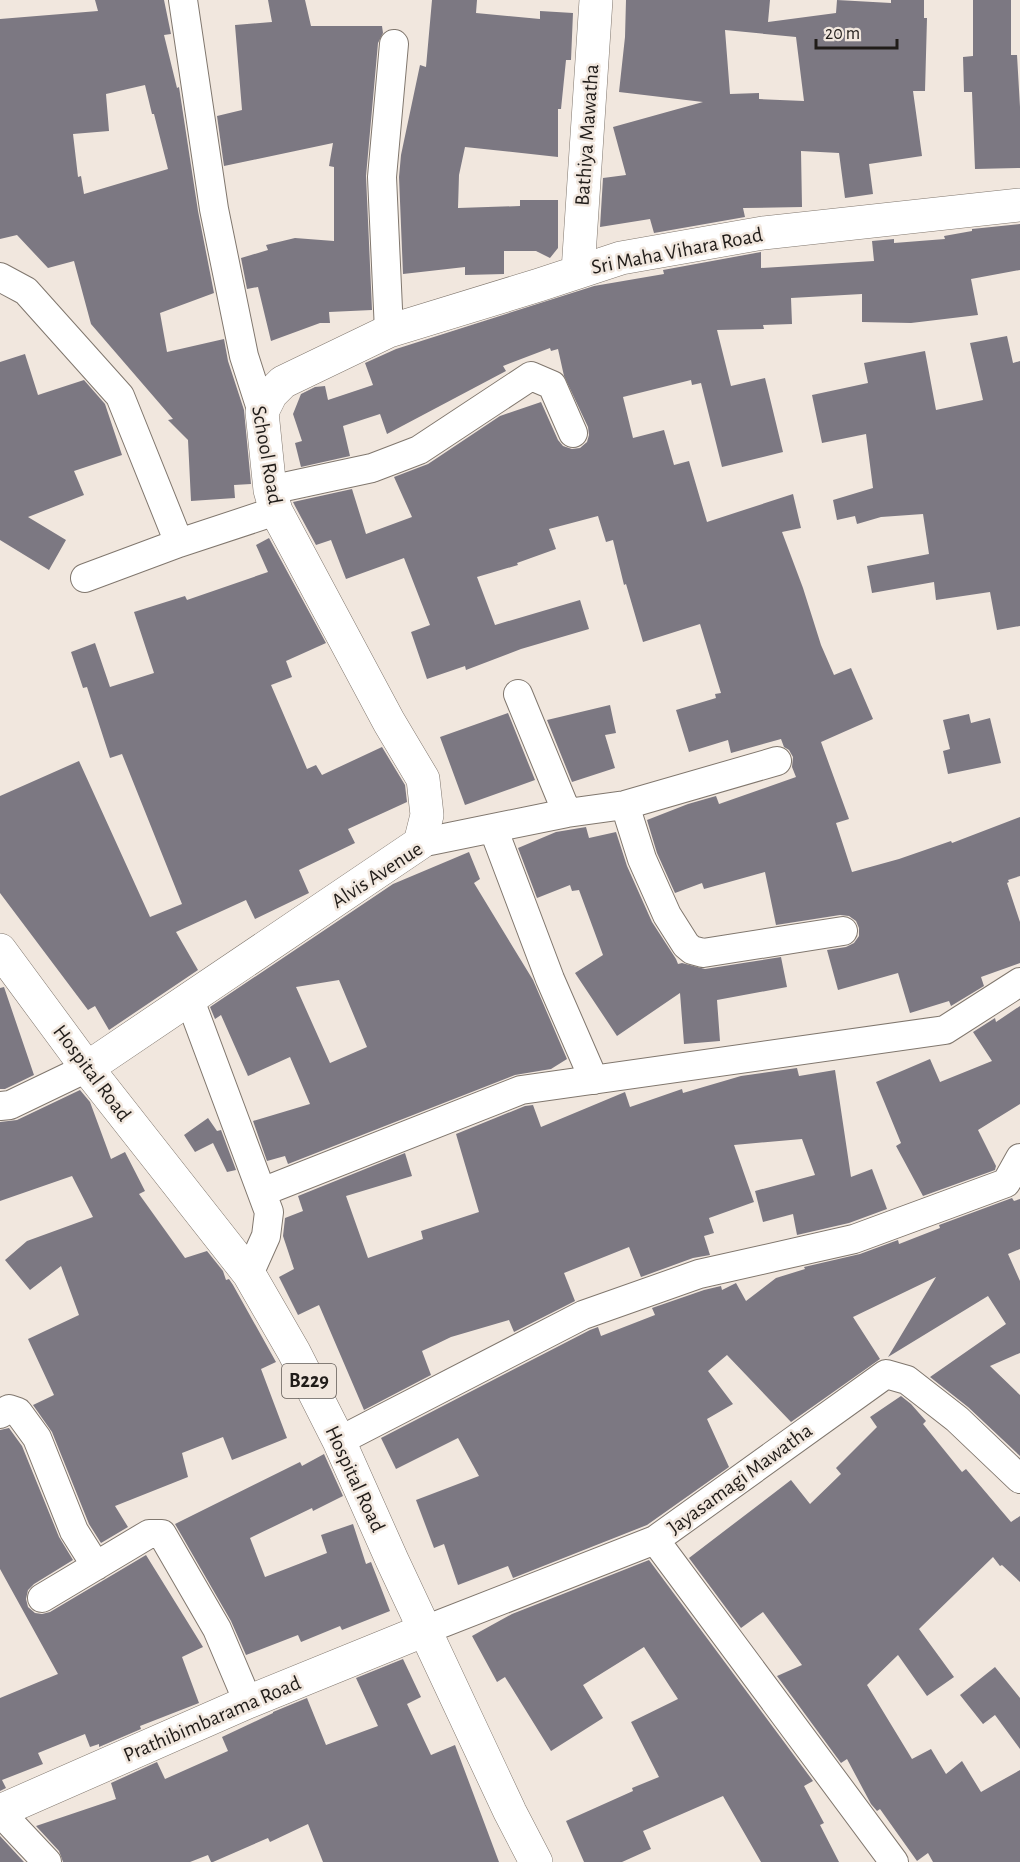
<svg xmlns="http://www.w3.org/2000/svg" width="1020" height="1862" font-family="'Alegreya Sans',sans-serif">
<style>
.building{fill:#7c7882;fill-rule:evenodd}
.lines{fill:none;stroke-linecap:round;stroke-linejoin:round}
.minor-casing{stroke:#80776e;stroke-width:30}
.tertiary-casing{stroke:#80776e;stroke-width:34}
.primary-casing{stroke:#80776e;stroke-width:34}
.minor{stroke:#fff;stroke-width:28}
.tertiary{stroke:#fff;stroke-width:33}
.primary{stroke:#fff;stroke-width:33}
.labels{text-anchor:middle;dominant-baseline:central;stroke-width:5;stroke-linejoin:round;paint-order:stroke}
.shield{fill:#f1e7de;stroke:#5f5954;stroke-width:1.5}
.shield-label{font-size:20px;font-weight:bold;fill:#201c19}
.street-label{font-size:21px;fill:#201c19;stroke:#f1e7de}
</style>
<rect width="100%" height="100%" fill="#f1e7de"/>
<path class="building" d="M 95,0 L 164,0 L 171,34 L 164,35 L 177,88 L 179,87 L 198,211 L 214,293 L 160,313 L 167,352 L 224,339 L 228,361 L 244,410 L 251,484 L 234,485 L 235,498 L 191,501 L 188,440 L 168,420 L 173,419 L 91,324 L 74,261 L 48,268 L 17,235 L 0,239 L 0,19 L 98,11 ZM 145,85 L 152,114 L 154,114 L 168,169 L 84,194 L 81,176 L 78,177 L 73,134 L 109,131 L 106,94 Z
M 268,0 L 305,0 L 311,26 L 382,26 L 383,33 L 378,43 L 366,176 L 372,310 L 329,312 L 330,323 L 320,323 L 271,341 L 258,287 L 247,289 L 241,258 L 268,250 L 266,245 L 295,238 L 334,241 L 334,167 L 329,166 L 333,143 L 224,166 L 217,116 L 242,110 L 235,25 L 272,22 Z
M 432,0 L 477,0 L 476,13 L 540,19 L 540,11 L 573,13 L 571,60 L 566,60 L 561,109 L 558,109 L 558,157 L 465,147 L 459,175 L 458,208 L 520,206 L 520,200 L 558,200 L 558,248 L 550,258 L 536,251 L 504,251 L 504,274 L 465,275 L 465,267 L 403,274 L 399,177 L 401,155 L 420,65 L 426,67 Z
M 626,0 L 770,0 L 768,22 L 836,13 L 837,0 L 891,3 L 891,0 L 924,0 L 924,18 L 927,18 L 925,91 L 913,91 L 922,156 L 869,164 L 873,194 L 845,198 L 839,153 L 801,151 L 802,207 L 743,208 L 745,217 L 654,233 L 650,219 L 600,227 L 603,178 L 626,175 L 613,127 L 703,102 L 619,92 L 625,37 ZM 725,30 L 796,37 L 804,101 L 759,99 L 759,93 L 730,94 Z
M 973,0 L 1011,0 L 1011,55 L 1017,55 L 1020,107 L 1020,168 L 975,169 L 972,92 L 964,92 L 963,57 L 973,56 Z
M 1020,224 L 1020,270 L 971,279 L 978,315 L 911,323 L 862,322 L 862,294 L 791,298 L 792,324 L 763,325 L 764,329 L 717,330 L 731,386 L 765,378 L 783,452 L 722,467 L 701,383 L 692,385 L 691,380 L 623,397 L 633,438 L 664,430 L 674,465 L 689,461 L 707,522 L 793,494 L 801,528 L 782,532 L 803,588 L 821,645 L 834,675 L 851,668 L 873,719 L 821,742 L 849,819 L 836,823 L 852,872 L 899,859 L 951,841 L 952,843 L 1020,817 L 1020,876 L 1008,880 L 1009,882 L 1007,883 L 1020,922 L 1020,963 L 981,977 L 984,986 L 951,1006 L 949,1001 L 910,1013 L 898,973 L 838,990 L 827,950 L 846,947 L 854,943 L 859,936 L 859,928 L 856,921 L 849,916 L 840,915 L 776,925 L 765,872 L 704,889 L 702,883 L 675,893 L 657,853 L 647,820 L 688,804 L 716,796 L 719,804 L 796,777 L 792,767 L 793,757 L 789,750 L 784,747 L 781,739 L 731,753 L 728,740 L 689,752 L 676,710 L 716,698 L 715,694 L 721,693 L 700,624 L 643,642 L 626,584 L 624,585 L 613,540 L 606,542 L 598,516 L 549,529 L 556,549 L 517,563 L 518,565 L 477,577 L 495,625 L 580,600 L 589,629 L 521,649 L 466,670 L 465,666 L 427,679 L 411,632 L 430,625 L 404,558 L 346,579 L 331,540 L 316,545 L 295,506 L 293,502 L 352,489 L 366,534 L 412,517 L 394,477 L 428,464 L 500,416 L 541,402 L 558,440 L 563,446 L 572,449 L 580,448 L 587,442 L 589,435 L 588,427 L 564,376 L 558,349 L 551,351 L 550,348 L 503,366 L 506,371 L 387,434 L 380,414 L 343,426 L 350,456 L 301,467 L 295,443 L 302,441 L 293,414 L 301,394 L 315,387 L 325,386 L 328,400 L 373,385 L 365,363 L 396,349 L 594,286 L 664,274 L 663,270 L 761,252 L 761,268 L 874,261 L 872,241 L 894,239 L 894,243 L 945,239 L 944,236 L 972,231 L 972,229 Z
M 1007,336 L 1013,363 L 1020,361 L 1020,626 L 997,630 L 990,592 L 936,600 L 934,582 L 872,593 L 867,566 L 929,554 L 923,514 L 881,517 L 857,524 L 855,516 L 837,520 L 833,500 L 873,488 L 866,434 L 822,443 L 812,395 L 868,383 L 864,363 L 925,351 L 936,410 L 983,400 L 970,343 Z
M 25,354 L 38,395 L 84,380 L 105,404 L 122,455 L 74,471 L 84,495 L 28,517 L 66,540 L 49,570 L 0,540 L 0,362 Z
M 269,538 L 326,643 L 286,661 L 292,677 L 271,685 L 307,769 L 316,765 L 322,775 L 382,747 L 405,785 L 407,802 L 348,829 L 355,843 L 299,870 L 309,893 L 255,919 L 246,900 L 176,932 L 198,970 L 109,1030 L 95,1006 L 88,1010 L 0,893 L 0,796 L 79,761 L 150,917 L 182,904 L 122,754 L 110,758 L 87,687 L 83,688 L 71,652 L 95,643 L 110,687 L 154,673 L 134,612 L 185,596 L 187,600 L 268,572 L 256,545 Z
M 610,705 L 616,733 L 605,735 L 615,768 L 572,782 L 547,720 Z
M 508,713 L 535,780 L 465,805 L 440,737 Z
M 969,714 L 971,723 L 990,718 L 1001,763 L 948,774 L 943,751 L 950,749 L 943,720 Z
M 586,827 L 589,838 L 616,832 L 627,866 L 652,922 L 676,959 L 678,964 L 682,963 L 705,969 L 781,957 L 787,987 L 717,1000 L 720,1041 L 684,1044 L 680,993 L 617,1036 L 575,973 L 603,955 L 579,890 L 572,891 L 570,885 L 537,898 L 518,848 L 556,832 Z
M 469,852 L 480,879 L 474,883 L 533,980 L 567,1059 L 551,1069 L 515,1075 L 288,1164 L 285,1156 L 267,1161 L 253,1121 L 310,1104 L 290,1057 L 248,1076 L 221,1015 L 215,1019 L 210,1007 L 393,884 ZM 339,980 L 367,1047 L 330,1063 L 296,987 Z
M 4,987 L 34,1075 L 5,1089 L 0,1089 L 0,988 Z
M 1020,1006 L 1020,1104 L 978,1130 L 996,1166 L 995,1170 L 923,1196 L 896,1146 L 901,1143 L 876,1082 L 930,1059 L 940,1082 L 992,1061 L 973,1032 L 995,1018 L 996,1022 Z
M 797,1068 L 799,1076 L 835,1070 L 851,1177 L 872,1169 L 887,1209 L 849,1223 L 797,1235 L 793,1214 L 763,1222 L 755,1191 L 815,1175 L 802,1139 L 734,1145 L 754,1202 L 709,1218 L 714,1233 L 704,1236 L 710,1255 L 693,1258 L 641,1277 L 629,1247 L 564,1273 L 575,1301 L 514,1332 L 509,1320 L 451,1337 L 422,1351 L 431,1375 L 364,1410 L 319,1305 L 298,1315 L 279,1277 L 294,1269 L 283,1236 L 285,1218 L 303,1211 L 298,1196 L 405,1153 L 412,1176 L 346,1196 L 368,1258 L 423,1239 L 421,1231 L 479,1212 L 456,1134 L 525,1106 L 533,1105 L 541,1127 L 625,1092 L 630,1107 L 682,1089 L 683,1093 L 741,1076 Z
M 80,1090 L 90,1102 L 111,1159 L 125,1152 L 145,1191 L 139,1194 L 185,1258 L 207,1251 L 223,1271 L 226,1280 L 229,1279 L 233,1285 L 276,1362 L 261,1369 L 287,1438 L 232,1460 L 223,1437 L 182,1453 L 188,1477 L 115,1506 L 128,1527 L 101,1543 L 89,1524 L 52,1432 L 33,1405 L 54,1395 L 28,1339 L 79,1315 L 61,1266 L 30,1290 L 5,1260 L 27,1241 L 93,1217 L 72,1176 L 0,1201 L 0,1122 L 17,1120 Z
M 208,1118 L 217,1131 L 221,1130 L 236,1170 L 227,1172 L 213,1143 L 195,1152 L 184,1135 Z
M 1012,1198 L 1014,1201 L 1020,1199 L 1020,1249 L 1008,1254 L 1020,1281 L 1020,1353 L 990,1366 L 1020,1395 L 1020,1456 L 968,1407 L 930,1377 L 1006,1324 L 988,1296 L 888,1357 L 936,1277 L 853,1317 L 880,1359 L 791,1422 L 727,1355 L 708,1371 L 733,1404 L 707,1419 L 729,1467 L 647,1525 L 513,1578 L 508,1566 L 458,1585 L 444,1544 L 434,1548 L 416,1500 L 479,1476 L 458,1438 L 396,1469 L 381,1438 L 590,1330 L 598,1327 L 601,1336 L 655,1315 L 652,1308 L 704,1290 L 721,1286 L 722,1290 L 736,1283 L 746,1301 L 776,1278 L 805,1269 L 804,1267 L 860,1254 L 898,1240 L 899,1244 L 940,1228 L 939,1225 Z
M 901,1396 L 911,1404 L 926,1421 L 923,1424 L 962,1472 L 966,1469 L 1011,1522 L 1020,1516 L 1020,1582 L 1002,1565 L 1000,1566 L 993,1557 L 919,1629 L 954,1677 L 927,1696 L 898,1655 L 867,1685 L 912,1759 L 931,1749 L 946,1774 L 962,1761 L 981,1792 L 1020,1770 L 1020,1862 L 933,1862 L 928,1853 L 917,1861 L 880,1809 L 877,1811 L 871,1804 L 847,1759 L 841,1763 L 777,1676 L 802,1665 L 763,1612 L 741,1628 L 689,1558 L 791,1480 L 810,1504 L 841,1474 L 836,1468 L 877,1427 L 870,1417 Z
M 9,1428 L 22,1446 L 59,1537 L 73,1560 L 34,1584 L 28,1590 L 26,1599 L 28,1607 L 35,1613 L 42,1614 L 50,1612 L 146,1555 L 203,1647 L 182,1657 L 199,1703 L 140,1726 L 141,1729 L 99,1747 L 99,1744 L 90,1747 L 85,1734 L 38,1753 L 43,1764 L 2,1780 L 6,1788 L 0,1791 L 0,1698 L 58,1674 L 0,1569 L 0,1430 Z
M 324,1454 L 343,1496 L 313,1511 L 312,1508 L 250,1538 L 265,1577 L 327,1553 L 321,1535 L 353,1524 L 366,1564 L 371,1562 L 390,1611 L 342,1630 L 340,1626 L 301,1642 L 298,1635 L 246,1655 L 231,1621 L 175,1524 L 300,1462 L 302,1466 Z
M 649,1560 L 813,1781 L 804,1786 L 824,1823 L 820,1825 L 839,1862 L 761,1862 L 723,1796 L 643,1831 L 651,1849 L 622,1862 L 584,1862 L 566,1821 L 633,1791 L 632,1788 L 659,1777 L 631,1722 L 678,1699 L 644,1647 L 583,1685 L 603,1718 L 551,1751 L 505,1677 L 497,1682 L 472,1636 L 512,1614 Z
M 403,1659 L 421,1697 L 407,1704 L 431,1755 L 455,1745 L 499,1862 L 323,1862 L 308,1824 L 270,1842 L 268,1838 L 213,1862 L 211,1862 L 208,1855 L 190,1862 L 63,1862 L 59,1851 L 36,1826 L 116,1799 L 111,1783 L 157,1762 L 165,1779 L 228,1751 L 222,1737 L 273,1713 L 273,1712 L 307,1698 L 326,1745 L 378,1726 L 356,1678 Z
M 995,1667 L 1020,1698 L 1020,1749 L 995,1715 L 983,1724 L 960,1695 Z
M 0,1836 L 24,1862 L 0,1862 Z"/>
<g class="lines">
<defs>
<path id="minor" d="M 183,0 L 214,209 L 244,356 L 262,412
M 0,277 L 26,291 L 120,396 L 179,543
M 389,331 L 382,177 L 394,44
M 270,490 L 372,468 L 419,450 L 531,376 L 552,385 L 573,433
M 85,578 L 179,543 L 276,511
M 518,694 L 567,813
M 625,805 L 642,859 L 667,915 L 686,945 L 692,950 L 703,953 L 843,931
M 493,828 L 550,979 L 594,1080
M 420,843 L 567,813 L 625,805 L 777,761
M 190,1000 L 269,1212 L 266,1236 L 249,1274
M 0,1106 L 10,1105 L 87,1068
M 262,1192 L 521,1090 L 945,1030 L 1020,982
M 0,1414 L 9,1409 L 18,1412 L 37,1438 L 74,1531 L 96,1566
M 339,1441 L 583,1315 L 699,1274 L 854,1239 L 1006,1183 L 1020,1158
M 655,1540 L 894,1862
M 42,1598 L 149,1534 L 162,1534 L 217,1629 L 248,1702
M 425,1630 L 655,1540 L 886,1374 L 907,1380 L 957,1419 L 1020,1479
M 0,1812 L 47,1862"/>
<path id="tertiary" d="M 578,271 L 596,0
M 87,1068 L 420,843 L 427,815 L 423,779 L 389,722 L 276,511 L 270,490 L 262,412 L 271,394 L 283,382 L 389,331 L 539,285 L 621,258 L 763,233 L 1020,205
M 0,1811 L 248,1702 L 425,1630"/>
<path id="primary" d="M 0,950 L 87,1068 L 249,1274 L 294,1352 L 339,1441 L 392,1560 L 510,1812 L 536,1862"/>
</defs>
<use href="#minor" class="minor-casing"/>
<use href="#tertiary" class="tertiary-casing"/>
<use href="#primary" class="primary-casing"/>
<use href="#minor" class="minor"/>
<use href="#tertiary" class="tertiary"/>
<use href="#primary" class="primary"/>
</g>
<g class="labels">
<rect class="shield" x="282" y="1364" width="54" height="34" rx="4.5"/>
<g class="shield-label">
<text x="309" y="1381">B229</text>
</g>
<g class="street-label">
<text transform="translate(587 135) rotate(-86)">Bathiya Mawatha</text>
<text transform="translate(677 251) rotate(-11)">Sri Maha Vihara Road</text>
<text transform="translate(267 455) rotate(80)">School Road</text>
<text transform="translate(377 875) rotate(-33)">Alvis Avenue</text>
<text transform="translate(92 1073) rotate(53)">Hospital Road</text>
<text transform="translate(355 1479) rotate(65)">Hospital Road</text>
<text transform="translate(740 1479) rotate(-36)">Jayasamagi Mawatha</text>
<text transform="translate(212 1719) rotate(-23)">Prathibimbarama Road</text>
</g>
</g>
<path d="M816 39v9h81v-9" fill="none" stroke="#201c19" stroke-width="3"/>
<text x="825" y="39" font-size="18" fill="#201c19" stroke="#f1e7de" stroke-width="4.5" paint-order="stroke">20 m</text>
</svg>
